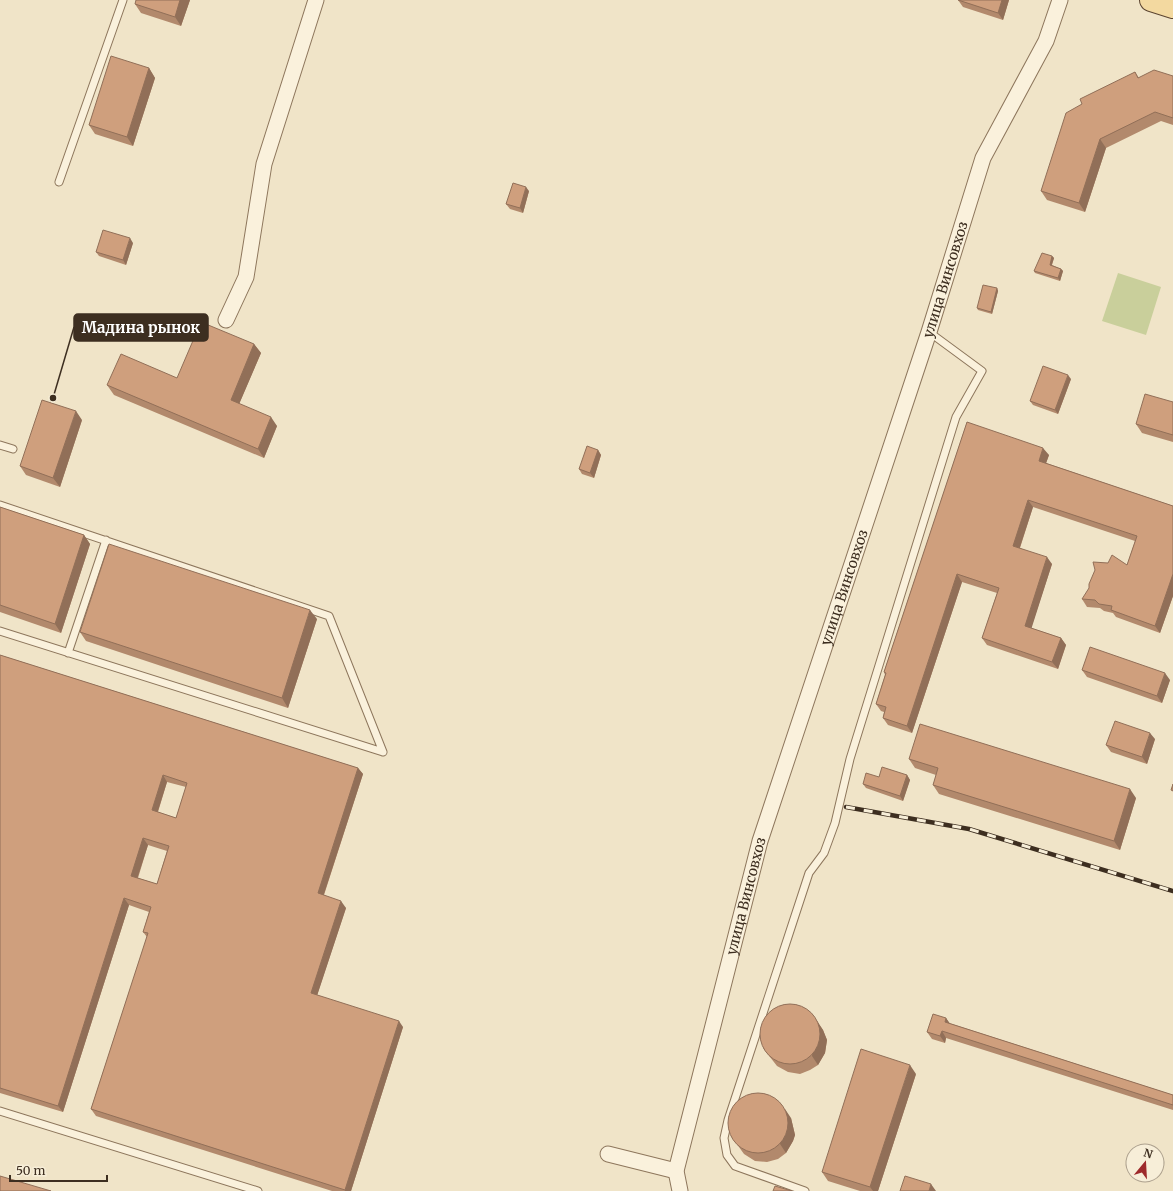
<svg xmlns="http://www.w3.org/2000/svg" width="1173" height="1191" font-family="Merriweather,serif">
<style>
.green{fill:#c9cf9b}
.lines{fill:none;stroke-linecap:round;stroke-linejoin:round}
.service-casing{stroke:#8d765c;stroke-width:9}
.minor-casing{stroke:#8d765c;stroke-width:17}
.primary-casing{stroke:#5b4430;stroke-width:24}
.service{stroke:#faf1dc;stroke-width:7}
.minor{stroke:#faf1dc;stroke-width:15}
.primary{stroke:#f3d9a0;stroke-width:22}
.rail-casing{stroke:#3d2e20;stroke-width:4.5}
.rail{stroke:#f7eed8;stroke-width:3;stroke-dasharray:9;stroke-linecap:butt}
.wall{fill:#b2896c;fill-rule:evenodd}
.shaded-wall{fill:#916f58}
.building{fill:#cf9f7d;stroke:#916f58;fill-rule:evenodd}
.labels{text-anchor:middle;dominant-baseline:central;stroke-width:3.5;stroke-linejoin:round;paint-order:stroke}
.street-label{font-size:14px;fill:#3d2e20;stroke:#f7eed8}
.leader{fill:none;stroke:#3d2e20;stroke-width:1.5}
.callout-dot{fill:#3d2e20;stroke:#f7eed8;stroke-width:1.5}
.callout{fill:#3d2e20;stroke:#3d2e20;stroke-width:1.5}
.callout-label{font-size:15px;text-anchor:middle;font-weight:bold;fill:#fff}
</style>
<rect width="100%" height="100%" fill="#f0e4c8"/>
<path class="green" d="M 1118,273 L 1161,287 L 1146,335 L 1102,321 Z"/>
<g class="lines">
<defs>
<path id="service" d="M 59,182 L 123,0
M 0,445 L 13,449
M 0,505 L 329,616 L 383,752
M 0,631 L 383,752
M 68,653 L 106,540
M 0,1111 L 258,1191
M 805,1191 L 735,1166 L 727,1155 L 724,1138 L 728,1120 L 809,873 L 824,853 L 835,823 L 850,759 L 956,417 L 982,371 L 929,332"/>
<g id="minor">
<path d="M 226,320 L 246,277 L 264,164 L 316,0"/>
<path d="M 608,1154 L 676,1171"/>
<path id="s1" d="M 680,1191 L 676,1171 L 760,841 L 929,332 L 983,158 L 1046,41 L 1060,0"/>
</g>
<path id="primary" d="M 1151,0 L 1173,7"/>
</defs>
<use href="#service" class="service-casing"/>
<use href="#minor" class="minor-casing"/>
<use href="#primary" class="primary-casing"/>
<use href="#service" class="service"/>
<use href="#minor" class="minor"/>
<use href="#primary" class="primary"/>
<defs>
<path id="rail" d="M 846,807 L 969,829 L 1173,891"/>
</defs>
<use href="#rail" class="rail-casing"/>
<use href="#rail" class="rail"/>
</g>
<path class="wall" d="M 190,0 L 181,26 L 141,13 L 135,4 Z
M 958,0 L 1009,0 L 1003,20 L 963,7 Z
M 149,68 L 155,78 L 133,146 L 95,134 L 89,125 Z
M 1135,72 L 1139,78 L 1173,76 L 1173,125 L 1161,121 L 1106,148 L 1085,212 L 1047,200 L 1041,191 L 1082,104 Z
M 529,191 L 523,213 L 510,209 L 506,204 Z
M 133,243 L 126,265 L 99,256 L 96,252 Z
M 1052,256 L 1054,258 L 1052,265 L 1061,269 L 1063,271 L 1060,281 L 1035,273 L 1034,271 Z
M 997,288 L 998,291 L 992,314 L 978,310 L 977,308 Z
M 254,344 L 261,353 L 239,404 L 277,426 L 264,458 L 114,395 L 107,385 L 177,378 Z
M 1071,379 L 1058,414 L 1033,405 L 1030,401 Z
M 1173,402 L 1173,442 L 1142,433 L 1136,424 Z
M 82,420 L 60,487 L 26,475 L 20,466 Z
M 967,422 L 1049,455 L 1046,463 L 1173,506 L 1173,596 L 1160,633 L 1116,617 L 1113,613 L 1104,611 L 1100,608 L 1087,607 L 1082,599 L 1127,565 L 1135,541 L 1033,507 L 1020,548 L 1052,564 L 1031,628 L 1061,638 L 1066,645 L 1058,669 L 987,645 L 982,638 L 997,593 L 962,582 L 912,733 L 888,725 L 883,718 L 884,712 L 881,711 L 876,704 L 885,675 L 884,672 Z
M 598,450 L 601,455 L 594,478 L 582,474 L 579,469 Z
M 0,507 L 84,535 L 90,544 L 61,633 L 0,612 Z
M 317,619 L 288,708 L 86,641 L 80,632 Z
M 0,655 L 358,768 L 363,774 L 324,895 L 346,908 L 317,995 L 403,1027 L 351,1191 L 332,1191 L 96,1116 L 91,1109 L 147,937 L 143,932 L 149,912 L 129,905 L 63,1112 L 0,1093 ZM 167,782 L 186,787 L 176,818 L 158,812 ZM 148,845 L 167,851 L 157,884 L 138,878 Z
M 1082,670 L 1170,680 L 1162,703 L 1087,677 Z
M 1155,739 L 1147,764 L 1111,752 L 1106,745 Z
M 909,759 L 1136,798 L 1120,850 L 939,794 L 933,785 L 936,775 L 915,768 Z
M 907,775 L 910,780 L 903,801 L 866,788 L 863,784 L 879,777 Z
M 946,1018 L 949,1023 L 1173,1095 L 1173,1110 L 946,1038 L 945,1043 L 932,1039 L 927,1032 Z
M 817,1021 L 823,1030 L 827,1040 L 825,1053 L 818,1065 L 810,1070 L 800,1074 L 788,1072 L 777,1066 L 763,1048 Z
M 916,1074 L 878,1191 L 860,1191 L 828,1181 L 822,1172 Z
M 791,1118 L 795,1135 L 793,1141 L 786,1153 L 778,1159 L 767,1162 L 755,1161 L 744,1154 L 731,1136 Z"/>
<path class="shaded-wall" d="M 180,0 L 190,0 L 181,26 L 175,17 Z
M 1002,0 L 1009,0 L 1003,20 L 998,13 Z
M 149,68 L 155,78 L 133,146 L 127,137 Z
M 1100,139 L 1106,148 L 1085,212 L 1079,203 Z
M 526,187 L 529,191 L 523,213 L 520,208 Z
M 130,238 L 133,243 L 126,265 L 123,260 Z
M 1052,256 L 1054,258 L 1051,267 L 1050,265 Z
M 1061,269 L 1063,271 L 1060,281 L 1058,278 Z
M 997,288 L 998,291 L 992,314 L 991,312 Z
M 254,344 L 261,353 L 237,409 L 231,400 Z
M 1068,375 L 1071,379 L 1058,414 L 1055,410 Z
M 76,411 L 82,420 L 60,487 L 53,478 Z
M 271,417 L 277,426 L 264,458 L 258,449 Z
M 1043,448 L 1049,455 L 1044,469 L 1039,461 Z
M 598,450 L 601,455 L 594,478 L 590,473 Z
M 1028,500 L 1033,507 L 1018,553 L 1013,546 Z
M 84,535 L 90,544 L 61,633 L 55,624 Z
M 1047,557 L 1052,564 L 1030,633 L 1025,626 Z
M 957,574 L 962,582 L 912,733 L 907,726 Z
M 1173,574 L 1173,596 L 1160,633 L 1155,626 Z
M 310,610 L 317,619 L 288,708 L 282,698 Z
M 1061,638 L 1066,645 L 1058,669 L 1052,662 Z
M 1165,673 L 1170,680 L 1162,703 L 1157,696 Z
M 1150,733 L 1155,739 L 1147,764 L 1142,757 Z
M 358,768 L 363,774 L 322,900 L 318,893 Z
M 163,775 L 167,782 L 156,817 L 152,810 Z
M 907,775 L 910,780 L 903,801 L 900,796 Z
M 1130,789 L 1136,798 L 1120,850 L 1114,841 Z
M 143,838 L 148,845 L 136,882 L 131,876 Z
M 124,898 L 129,905 L 63,1112 L 58,1106 Z
M 341,901 L 346,908 L 316,999 L 311,993 Z
M 946,1018 L 951,1025 L 945,1022 Z
M 399,1021 L 403,1027 L 351,1191 L 345,1191 L 345,1190 Z
M 817,1021 L 823,1030 L 827,1040 L 825,1053 L 818,1065 L 812,1056 Z
M 942,1031 L 946,1038 L 945,1043 L 940,1036 Z
M 910,1065 L 916,1074 L 878,1191 L 873,1191 L 870,1187 Z
M 785,1109 L 791,1118 L 795,1135 L 793,1141 L 786,1153 L 780,1144 Z
M 931,1184 L 936,1191 L 929,1191 Z"/>
<path class="building" d="M 136,0 L 180,0 L 175,17 L 135,4 Z
M 958,0 L 1002,0 L 998,13 Z
M 111,56 L 149,68 L 127,137 L 89,125 Z
M 1154,70 L 1173,76 L 1173,118 L 1155,112 L 1100,139 L 1079,203 L 1041,191 L 1066,113 L 1082,104 L 1080,99 L 1135,72 L 1138,78 Z
M 513,183 L 526,187 L 520,208 L 506,204 Z
M 103,230 L 130,238 L 123,260 L 96,252 Z
M 1042,253 L 1052,256 L 1050,265 L 1061,269 L 1058,278 L 1034,271 Z
M 983,285 L 997,288 L 991,312 L 977,308 Z
M 201,322 L 254,344 L 231,400 L 271,417 L 258,449 L 107,385 L 121,354 L 177,378 Z
M 1043,366 L 1068,375 L 1055,410 L 1030,401 Z
M 1145,394 L 1173,402 L 1173,435 L 1136,424 Z
M 42,400 L 76,411 L 53,478 L 20,466 Z
M 967,422 L 1043,448 L 1039,461 L 1173,506 L 1173,574 L 1155,626 L 1111,610 L 1112,606 L 1099,604 L 1095,600 L 1082,599 L 1089,588 L 1089,584 L 1095,570 L 1093,562 L 1108,563 L 1112,555 L 1127,565 L 1137,536 L 1028,500 L 1013,546 L 1047,557 L 1025,626 L 1061,638 L 1052,662 L 982,638 L 999,588 L 957,574 L 907,726 L 883,718 L 886,707 L 876,704 L 886,673 L 884,672 Z
M 587,446 L 598,450 L 590,473 L 579,469 Z
M 0,507 L 84,535 L 55,624 L 0,605 Z
M 109,544 L 310,610 L 282,698 L 80,632 Z
M 1090,647 L 1165,673 L 1157,696 L 1082,670 Z
M 0,655 L 358,768 L 318,893 L 341,901 L 311,993 L 399,1021 L 345,1190 L 91,1109 L 148,933 L 143,932 L 151,907 L 124,898 L 58,1106 L 0,1088 ZM 163,775 L 187,783 L 176,818 L 152,810 ZM 143,838 L 169,846 L 157,884 L 131,876 Z
M 1115,721 L 1150,733 L 1142,757 L 1106,745 Z
M 920,724 L 1130,789 L 1114,841 L 933,785 L 938,768 L 909,759 Z
M 882,767 L 907,775 L 900,796 L 863,784 L 866,773 L 879,777 Z
M 1173,784 L 1173,791 L 1171,790 Z
M760 1034a30 30 0 1 1 60 0a30 30 0 1 1-60 0Z
M 933,1014 L 946,1018 L 945,1022 L 1173,1095 L 1173,1105 L 942,1031 L 940,1036 L 927,1032 Z
M 861,1049 L 910,1065 L 870,1187 L 822,1172 Z
M728 1123a30 30 0 1 1 60 0a30 30 0 1 1-60 0Z
M 0,1176 L 51,1191 L 0,1191 Z
M 905,1176 L 931,1184 L 929,1191 L 900,1191 Z
M 775,1186 L 792,1191 L 773,1191 Z"/>
<g class="labels">
<g class="street-label">
<text stroke="none"><textPath href="#s1" startOffset="952">улица Винсовхоз</textPath></text>
<text stroke="none"><textPath href="#s1" startOffset="628">улица Винсовхоз</textPath></text>
<text stroke="none"><textPath href="#s1" startOffset="304">улица Винсовхоз</textPath></text>
</g>
</g>
<path class="leader" d="M53 398L74 327"/>
<circle class="callout-dot" cx="53" cy="398" r="4"/>
<rect class="callout" x="74" y="314" width="134" height="27" rx="4"/>
<g class="callout-label">
<text x="141" y="333">Мадина рынок</text>
</g>
<g transform="translate(1145 1163) rotate(18)"><circle r="19" fill="#f7eed8" stroke="#ada18e"/>
<path d="M0-3L7 15L0 10L-7 15Z" fill="#9e2a2b"/>
<text y="-6" font-size="11" font-weight="bold" text-anchor="middle" fill="#3d2e20">N</text>
</g>
<path d="M10 1175v6h97v-6" fill="none" stroke="#3d2e20" stroke-width="2"/>
<text x="16" y="1175" font-size="12" fill="#3d2e20" stroke="#f7eed8" stroke-width="3" paint-order="stroke">50 m</text>
</svg>
